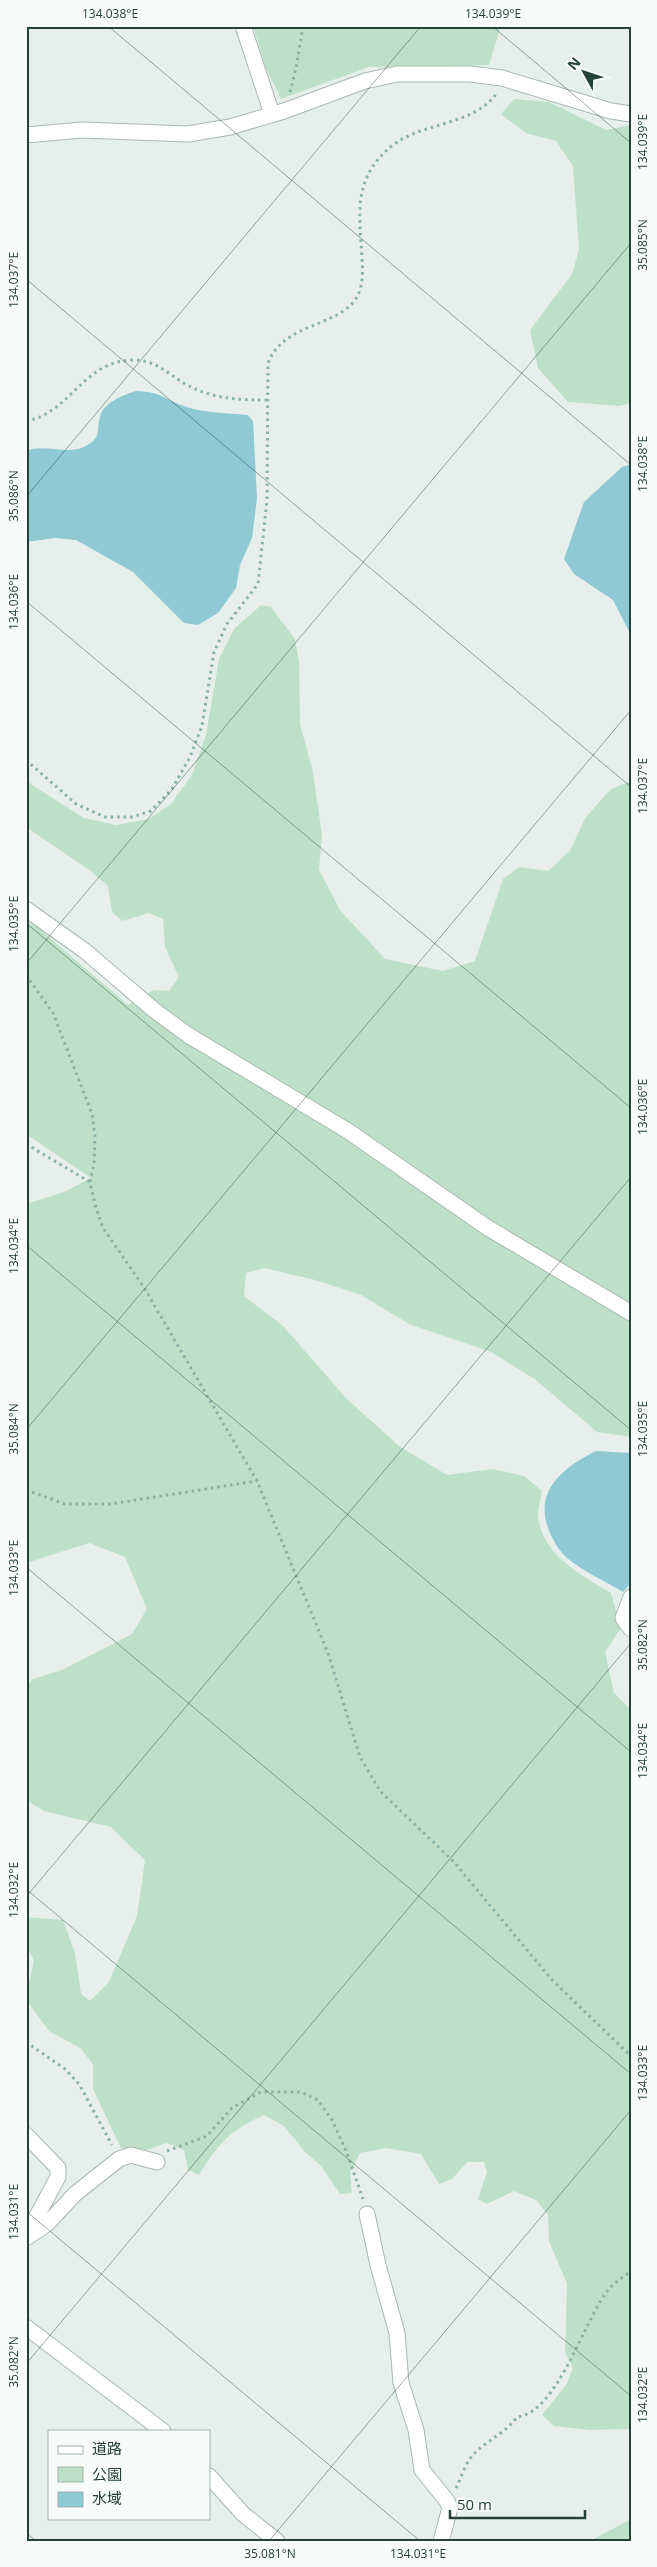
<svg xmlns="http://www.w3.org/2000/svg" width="657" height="2567" font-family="'Open Sans','Noto Sans JP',sans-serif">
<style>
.green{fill:#bfe0c8}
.water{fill:#8ec9d4}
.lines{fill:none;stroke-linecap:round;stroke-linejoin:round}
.minor-casing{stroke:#a8b8b2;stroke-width:17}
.path{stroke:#86b3a5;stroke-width:3;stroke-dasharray:2.5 4;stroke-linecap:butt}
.minor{stroke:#fff;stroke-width:15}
.ticks{fill:none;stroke:#24423a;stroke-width:1;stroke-opacity:0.45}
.neatline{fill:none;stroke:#24423a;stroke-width:2}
.ticks-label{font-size:12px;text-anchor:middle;fill:#24423a}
</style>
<rect width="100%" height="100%" fill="#e6efeb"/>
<path class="green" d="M 253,26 L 498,26 L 500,29 L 489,65 L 369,67 L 281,99 L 266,68 Z
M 514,99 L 549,102 L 606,130 L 631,125 L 631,403 L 619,406 L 568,402 L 538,368 L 530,330 L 572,274 L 579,250 L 573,166 L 556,141 L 526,133 L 501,114 Z
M 261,605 L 271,607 L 295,639 L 299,661 L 300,724 L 313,772 L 322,835 L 319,870 L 340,910 L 385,959 L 443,971 L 475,961 L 503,879 L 519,867 L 548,871 L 570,851 L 585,818 L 611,789 L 631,781 L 631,1437 L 597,1432 L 536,1380 L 491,1352 L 409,1324 L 361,1295 L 315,1280 L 265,1268 L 246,1273 L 244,1296 L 283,1326 L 346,1398 L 399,1446 L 447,1475 L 493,1469 L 524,1476 L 542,1491 C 541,1499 537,1510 538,1518 C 544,1556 581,1575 611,1593 L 621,1628 L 605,1652 L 614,1693 L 631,1710 L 631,2429 L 590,2430 L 554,2426 L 542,2415 L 566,2385 L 573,2368 L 565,2352 L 567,2284 L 549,2241 L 548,2215 L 536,2200 L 514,2191 L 487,2204 L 478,2199 L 487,2172 L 484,2162 L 467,2162 L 452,2179 L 439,2184 L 421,2154 L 386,2148 L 360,2153 L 350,2172 L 352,2193 L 340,2194 L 321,2166 L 305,2152 L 284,2126 L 264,2115 C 229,2131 219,2143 199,2175 L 188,2170 L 184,2150 L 166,2143 L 148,2150 L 121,2148 L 93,2089 L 93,2064 L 80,2048 L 49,2031 L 29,2004 L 29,1983 L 34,1961 L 26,1944 L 26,1917 L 63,1920 L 75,1953 L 81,1994 L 90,2001 L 109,1982 L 137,1916 L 145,1860 L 111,1827 L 44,1811 L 26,1800 L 26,1686 L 33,1679 L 62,1670 L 132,1634 L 147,1609 L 125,1557 L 89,1543 L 26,1563 L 26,1204 L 64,1192 L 91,1178 L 26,1134 L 26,922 L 37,927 L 128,1005 L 154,990 L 169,991 L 179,977 L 165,947 L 163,919 L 149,913 L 122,921 L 112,912 L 108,886 L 88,869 L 26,827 L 26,779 L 32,785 L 84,818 L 116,825 L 149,819 L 171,804 L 192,775 L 206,735 L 219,659 L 234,629 Z
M 631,2519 L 631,2541 L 590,2541 Z"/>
<path class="water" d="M 136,391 C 160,392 161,397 181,405 C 202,413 226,413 248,415 L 253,421 L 257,498 L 252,538 L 240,565 L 236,588 L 218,613 L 198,625 L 184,623 L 133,572 L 76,540 L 55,538 L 26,542 L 26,451 C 45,443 67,456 86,446 C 102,437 96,431 100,417 C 103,402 124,395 136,391 Z
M 631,464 L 631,635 L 613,600 L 574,574 L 564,559 L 584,502 L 622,467 Z
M 596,1451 L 631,1453 L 631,1583 L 623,1592 C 605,1581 584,1572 567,1558 C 560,1552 554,1542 550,1533 C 532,1492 562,1468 596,1451 Z"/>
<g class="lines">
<defs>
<path id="minor" d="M 243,26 L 272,114
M 26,135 L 82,130 L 188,134 L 230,127 L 284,111 L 365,81 L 397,74 L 470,74 L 502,78 L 611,111 L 631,114
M 26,909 L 85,951 L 154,1010 L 188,1035 L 348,1131 L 488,1228 L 631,1313
M 631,1597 L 623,1618 L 631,1629
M 26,2135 L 58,2168 L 58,2177 L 26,2236
M 367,2214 L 378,2265 L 397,2333 L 401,2383 L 416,2430 L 422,2470 L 447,2501 L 450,2508 L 441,2541
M 26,2238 L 47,2224 L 75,2194 L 119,2159 L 131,2155 L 157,2162
M 26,2327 L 163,2431
M 209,2476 L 243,2514 L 277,2541"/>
</defs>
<use href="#minor" class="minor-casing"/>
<path class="path" d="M 290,92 L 296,68 L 303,26
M 26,421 C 70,414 83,360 134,360 C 157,360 170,376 189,386 C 214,399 239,400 267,400
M 26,760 L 76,804 L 105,817 L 132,817 L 151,811 L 172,789 L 190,757 L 202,726 L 214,652 L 227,624 L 258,584 L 267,500 L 268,363 C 284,322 338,328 357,297 C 363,286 363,271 362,259 C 360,217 352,182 387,150 C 417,121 472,128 497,93
M 26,975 L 53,1013 L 92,1114 L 95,1136 L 94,1164 L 90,1182 L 96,1208 L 103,1228 L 143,1286 L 257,1481 L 328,1653 L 360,1757 L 380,1791 L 454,1862 L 552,1980 L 631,2056
M 26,1144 L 90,1182
M 26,1490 L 65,1504 L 110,1504 L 257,1481
M 26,2042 L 65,2069 L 79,2084 L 112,2145
M 167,2151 L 207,2136 L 232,2108 L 261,2092 L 301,2092 L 318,2100 L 332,2120 L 347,2153 L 363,2199
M 456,2488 C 461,2478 465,2465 472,2456 C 485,2441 505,2434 517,2417 C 556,2413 583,2325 605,2294 C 611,2285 622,2278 631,2271"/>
<use href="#minor" class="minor"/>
</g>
<path class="ticks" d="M 108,26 L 631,465M 492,26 L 631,143M 26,30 L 30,26M 26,279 L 631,787M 26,497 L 421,26M 26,601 L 631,1108M 26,923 L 631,1430M 26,964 L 631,243M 26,1245 L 631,1752M 26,1430 L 631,710M 26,1567 L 631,2074M 26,1889 L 631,2396M 26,1897 L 631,1177M 26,2211 L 420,2541M 26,2364 L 631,1643M 26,2533 L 36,2541M 269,2541 L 631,2110"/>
<rect width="657" height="2567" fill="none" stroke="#f7fbf9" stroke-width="55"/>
<rect x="48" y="2430" width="162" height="90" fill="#f7fbf9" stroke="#a3b1ad"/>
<rect x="58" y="2446" width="25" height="8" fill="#ffffff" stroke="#a3b1ad"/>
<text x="92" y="2454" font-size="15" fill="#24423a">道路</text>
<rect x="58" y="2467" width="25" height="15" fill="#bfe0c8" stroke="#a3b1ad"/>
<text x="92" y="2480" font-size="15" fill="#24423a">公園</text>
<rect x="58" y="2492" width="25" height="15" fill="#8ec9d4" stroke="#a3b1ad"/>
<text x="92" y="2504" font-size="15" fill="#24423a">水域</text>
<g transform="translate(584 72) rotate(310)" stroke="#f7fbf9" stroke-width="4" paint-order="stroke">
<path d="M0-4L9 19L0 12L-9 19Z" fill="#24423a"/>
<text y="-8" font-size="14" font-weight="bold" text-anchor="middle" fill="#24423a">N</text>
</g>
<path d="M450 2510v8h135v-8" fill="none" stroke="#24423a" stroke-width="2.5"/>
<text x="457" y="2510" font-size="15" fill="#24423a" stroke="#f7fbf9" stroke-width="4" paint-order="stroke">50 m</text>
<rect x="28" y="28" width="602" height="2512" class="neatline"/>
<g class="ticks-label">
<text x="110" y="18">134.038°E</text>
<text x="493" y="18">134.039°E</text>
<text transform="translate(643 142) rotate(-90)" y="4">134.039°E</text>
<text transform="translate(643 245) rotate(-90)" y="4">35.085°N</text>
<text transform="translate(14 280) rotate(-90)" y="4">134.037°E</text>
<text transform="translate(643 464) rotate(-90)" y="4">134.038°E</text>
<text transform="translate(14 496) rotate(-90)" y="4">35.086°N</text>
<text transform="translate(14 602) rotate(-90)" y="4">134.036°E</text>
<text transform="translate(643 786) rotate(-90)" y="4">134.037°E</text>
<text transform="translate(14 924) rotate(-90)" y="4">134.035°E</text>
<text transform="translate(643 1107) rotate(-90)" y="4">134.036°E</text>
<text transform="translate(14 1246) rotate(-90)" y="4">134.034°E</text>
<text transform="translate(14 1429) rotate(-90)" y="4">35.084°N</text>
<text transform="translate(643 1429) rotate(-90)" y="4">134.035°E</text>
<text transform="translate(14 1568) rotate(-90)" y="4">134.033°E</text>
<text transform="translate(643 1645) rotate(-90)" y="4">35.082°N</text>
<text transform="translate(643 1751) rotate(-90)" y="4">134.034°E</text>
<text transform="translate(14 1890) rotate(-90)" y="4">134.032°E</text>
<text transform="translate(643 2073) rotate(-90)" y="4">134.033°E</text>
<text transform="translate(14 2212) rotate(-90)" y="4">134.031°E</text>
<text transform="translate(14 2362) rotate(-90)" y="4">35.082°N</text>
<text transform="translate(643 2395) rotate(-90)" y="4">134.032°E</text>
<text x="270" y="2558">35.081°N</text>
<text x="418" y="2558">134.031°E</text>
</g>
</svg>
